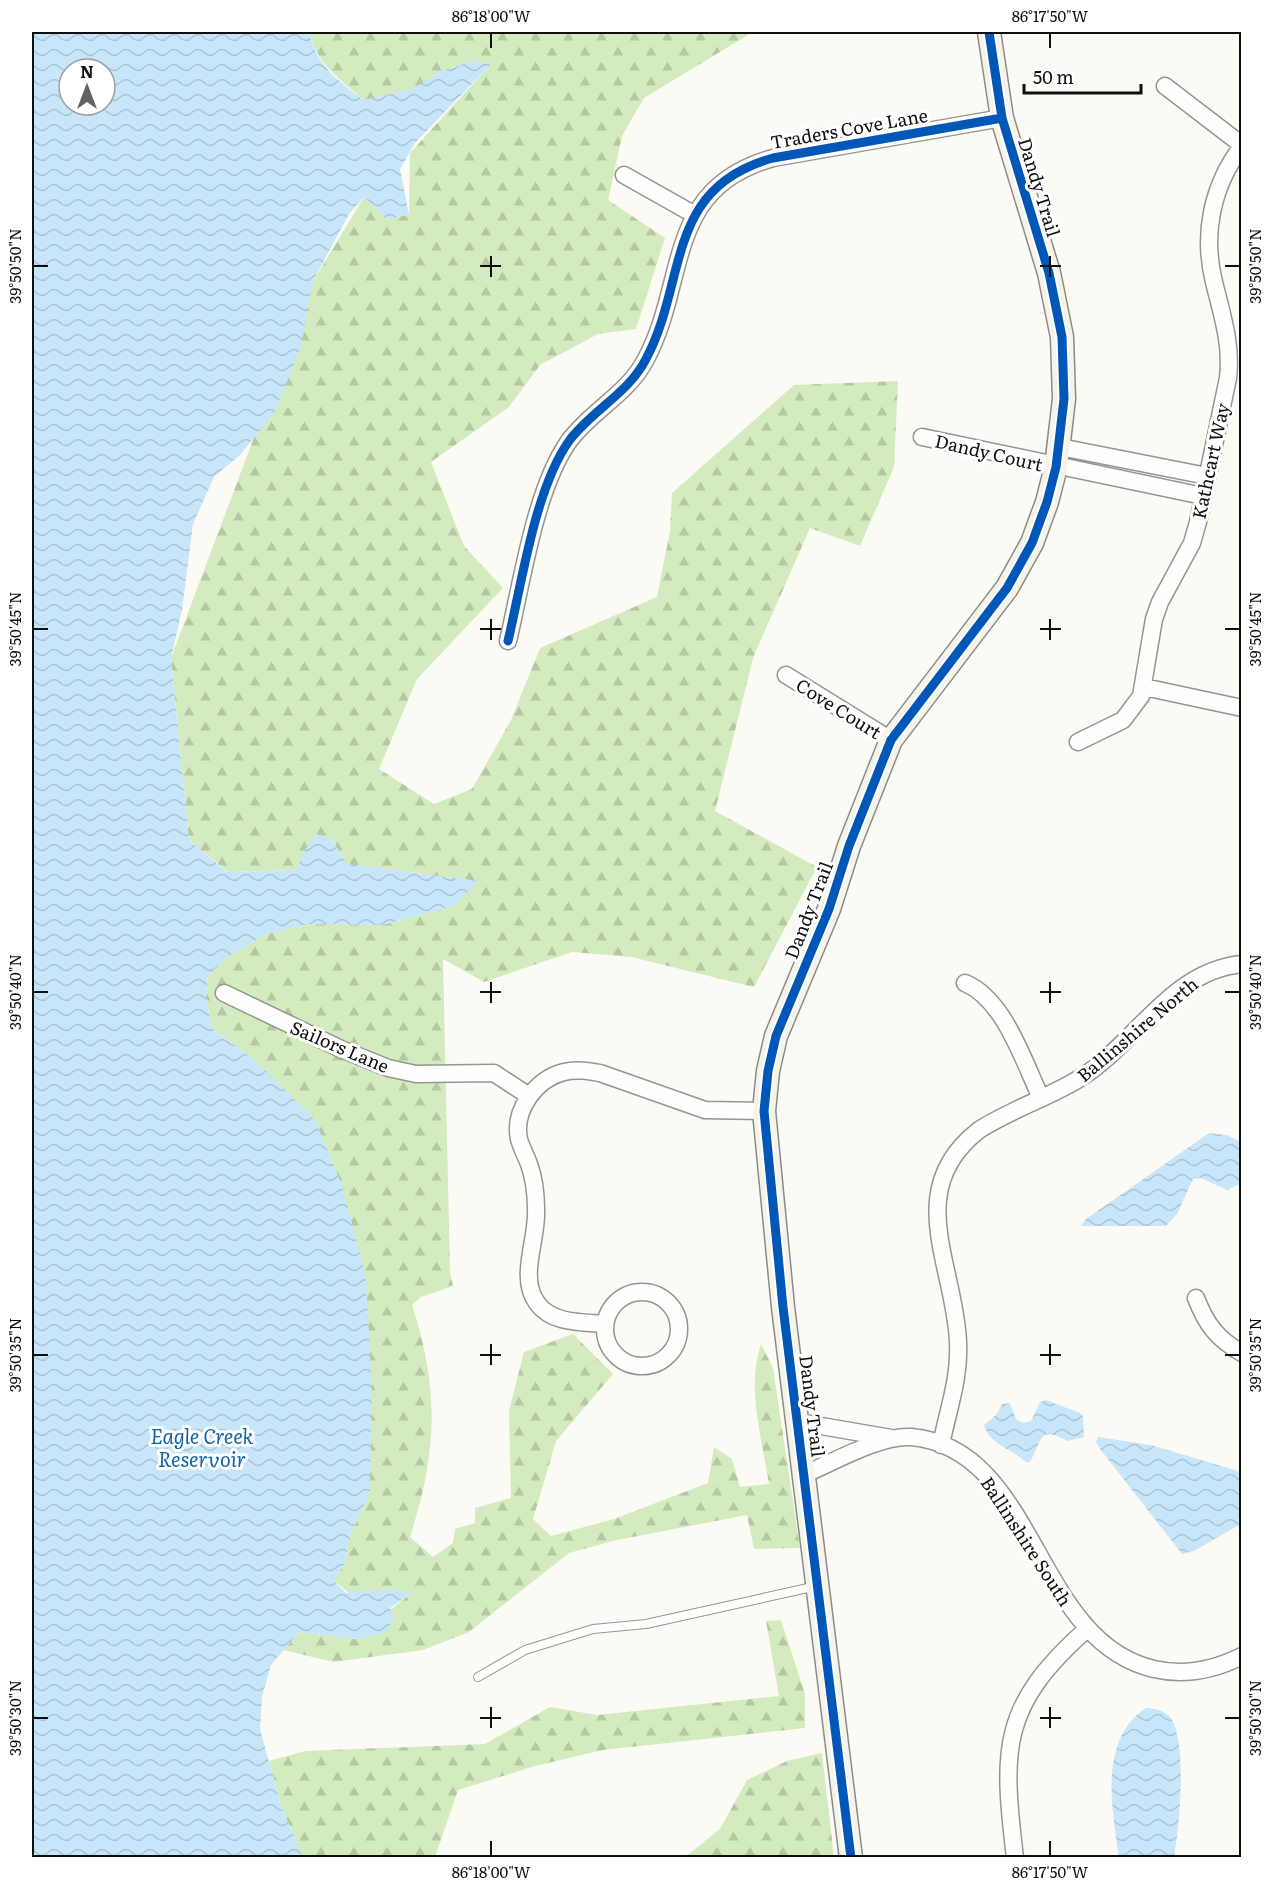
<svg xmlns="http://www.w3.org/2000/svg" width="1273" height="1889" font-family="Literata,serif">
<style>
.forest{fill:url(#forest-firs)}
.water{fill:url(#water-waves);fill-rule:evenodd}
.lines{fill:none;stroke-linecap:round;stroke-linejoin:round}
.lane-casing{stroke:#969592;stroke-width:10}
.street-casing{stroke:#969592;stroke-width:19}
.secondary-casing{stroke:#8c8b89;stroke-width:25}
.lane{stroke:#fffefd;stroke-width:8}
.street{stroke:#fffefd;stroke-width:16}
.secondary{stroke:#f5f4ea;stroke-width:22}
.cycleway-casing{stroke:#fff;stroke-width:13}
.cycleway{stroke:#0057b8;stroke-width:9}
.ticks{fill:none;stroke:#0f0f0f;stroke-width:2}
.labels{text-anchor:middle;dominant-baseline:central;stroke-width:6;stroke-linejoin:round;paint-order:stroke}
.street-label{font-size:18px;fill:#0f0f0f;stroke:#fff}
.water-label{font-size:20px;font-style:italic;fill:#0e63aa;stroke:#fff}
.neatline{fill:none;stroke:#0f0f0f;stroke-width:2}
.ticks-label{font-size:15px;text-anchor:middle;fill:#0f0f0f}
</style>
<defs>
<pattern id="forest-firs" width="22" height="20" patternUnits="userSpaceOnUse" patternTransform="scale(1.5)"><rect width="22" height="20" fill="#d4ebbf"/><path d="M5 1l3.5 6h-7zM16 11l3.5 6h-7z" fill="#b5c8a3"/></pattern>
<pattern id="water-waves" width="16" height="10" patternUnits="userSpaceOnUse" patternTransform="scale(1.5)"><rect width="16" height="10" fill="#c8e6f9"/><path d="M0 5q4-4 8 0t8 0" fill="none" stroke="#abc4d4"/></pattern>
</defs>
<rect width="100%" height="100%" fill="#fcfaf4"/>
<path class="forest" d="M 310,32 L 753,32 L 644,98 L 622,136 L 608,200 L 665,238 L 636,329 L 598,334 L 540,365 L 509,407 L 431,462 L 464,546 L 503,588 L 417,679 L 379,769 L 434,804 L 472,789 L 511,720 L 540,648 L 657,597 L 670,531 L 672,493 L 794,385 L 898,381 L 894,467 L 860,546 L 810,528 L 753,658 L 715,811 L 817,867 L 754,987 L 631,957 L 572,952 L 484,982 L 443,959 L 450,1272 L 453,1286 L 421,1297 L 412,1305 C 440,1391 437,1452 410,1537 L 433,1557 L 453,1543 L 455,1529 L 475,1523 L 475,1508 L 511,1498 L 509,1411 L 524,1352 L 573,1334 L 613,1374 L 556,1441 L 533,1519 L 551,1536 L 614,1519 L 708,1483 L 714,1447 L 732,1459 L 740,1487 L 769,1484 C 762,1438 746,1389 761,1344 L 773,1368 L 800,1548 L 754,1549 L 747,1515 L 617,1540 L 569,1553 L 469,1632 L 423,1650 L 334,1662 L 283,1650 L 299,1632 L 355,1639 L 410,1594 L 389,1589 L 349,1593 L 333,1580 L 344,1565 L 351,1533 L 370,1492 L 254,1060 L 212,1028 L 206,997 L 208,976 L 227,957 L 267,934 L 309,924 L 382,925 L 454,906 L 477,881 L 347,864 L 331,838 L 304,851 L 297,870 L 228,872 L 189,840 L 171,658 L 312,283 L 364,197 L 387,220 L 409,214 L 410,153 L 491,64 C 455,56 442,76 414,89 C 399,96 379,97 364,100 C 342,82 314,61 310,32 Z
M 781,1620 L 805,1694 L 805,1728 L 603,1750 L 535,1766 L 458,1790 L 435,1857 L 303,1857 L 282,1809 L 269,1761 L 305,1751 L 485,1744 L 550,1707 L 597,1715 L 779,1696 L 766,1621 Z
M 822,1753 L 834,1857 L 685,1857 L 720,1829 L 747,1780 L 787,1761 Z"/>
<path class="water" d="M 32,32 L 310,32 C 314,63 339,82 364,100 L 413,89 L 439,72 L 472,61 L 491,64 L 415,143 L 400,169 L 409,214 L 387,220 L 364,197 L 349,214 L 312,283 L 301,347 L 275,412 L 240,455 L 214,477 L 193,524 L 182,610 L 171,658 L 189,840 L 227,872 L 296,870 L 304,851 L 316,834 L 331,838 L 347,864 L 478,881 L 454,906 L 382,925 L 309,924 L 267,934 L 227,957 L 208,976 L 206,997 L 212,1028 L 254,1060 L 314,1118 L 342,1185 L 366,1277 L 372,1393 L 370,1492 L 351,1533 L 344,1565 L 333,1580 L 346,1593 L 389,1589 L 411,1593 L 390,1608 L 394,1616 L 387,1632 L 355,1639 L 299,1632 L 271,1665 L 262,1697 L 260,1729 L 282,1809 L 303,1857 L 32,1857 ZM 69,69 L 105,69 L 105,105 L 69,105 Z
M 1209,1133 L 1227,1135 L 1241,1142 L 1241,1187 L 1237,1185 L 1227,1190 L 1201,1178 L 1193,1179 L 1177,1214 L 1166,1226 L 1081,1226 L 1086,1219 Z
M 1046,1400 L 1080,1413 L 1083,1416 L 1084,1437 L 1067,1441 C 1038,1425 1043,1440 1030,1462 L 1026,1462 C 1013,1450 989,1444 984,1425 L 997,1414 L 1002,1404 L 1010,1403 L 1016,1419 L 1023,1423 L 1031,1421 L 1040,1402 Z
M 1098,1437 L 1151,1445 L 1241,1472 L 1241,1524 L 1194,1551 L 1182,1554 L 1100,1449 L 1096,1442 Z
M 1146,1708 C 1153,1708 1161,1710 1168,1715 C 1189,1732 1179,1831 1174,1857 L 1119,1857 C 1112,1810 1098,1739 1146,1708 Z"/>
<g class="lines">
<defs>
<path id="lane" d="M 478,1677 L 525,1650 L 593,1629 L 646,1624 L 817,1586"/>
<path id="street" d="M 1165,86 L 1242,145
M 624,175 L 695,215
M 922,437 L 1203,496
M 1060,447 L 1207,476
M 508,641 C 522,582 535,489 569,441 C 592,410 628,394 646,359 C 688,280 664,188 773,158 L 1002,118
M 786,675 L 891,740
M 1144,687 L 1242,708
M 1078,742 L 1123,720 L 1141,696 L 1154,619 L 1160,602 L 1192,543 L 1198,522 L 1228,378 C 1232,344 1222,315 1214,282 C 1202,234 1212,186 1242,146
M 965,983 C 1004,999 1024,1062 1041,1098
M 224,993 L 341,1049 L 388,1068 L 416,1074 L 494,1073 L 529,1096
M605 1329a37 37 0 1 1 74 0a37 37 0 1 1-74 0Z
M 1196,1298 C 1206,1324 1217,1339 1242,1353
M 605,1324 C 582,1322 552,1324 537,1303 C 518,1277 538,1239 536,1209 C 536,1194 534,1178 529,1164 C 526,1156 521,1147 519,1139 C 513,1110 536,1079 564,1072 C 576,1069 588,1071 600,1073 L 705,1110 L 764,1111
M 798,1422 L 891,1438
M 941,1445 C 948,1409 960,1379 958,1342 C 955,1265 902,1190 979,1130 C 1010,1110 1045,1099 1077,1080 C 1135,1046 1169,971 1242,964
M 805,1474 C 834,1462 880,1435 911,1437 C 1037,1448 1033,1641 1154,1669 C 1184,1676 1214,1670 1242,1656
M 1015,1858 C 1002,1749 1000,1706 1087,1629"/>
<path id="secondary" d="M 851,1858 L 783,1307 L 764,1111 L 768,1071 L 776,1036 L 829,909 L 849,846 L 891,740 L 1007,588 L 1032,543 L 1047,502 L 1056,467 L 1064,399 L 1062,337 L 1049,273 L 1002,118 L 989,32"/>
</defs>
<use href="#lane" class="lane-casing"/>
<use href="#street" class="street-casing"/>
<use href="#secondary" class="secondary-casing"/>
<use href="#lane" class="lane"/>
<use href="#street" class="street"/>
<use href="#secondary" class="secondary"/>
<defs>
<path id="cycleway" d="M 508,641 C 522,582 535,489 569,441 C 592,410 628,394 646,359 C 688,280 664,188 773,158 L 1002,118
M 851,1858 L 783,1307 L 764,1111 L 768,1071 L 776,1036 L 829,909 L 849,846 L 891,740 L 1007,588 L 1032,543 L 1047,502 L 1056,467 L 1064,399 L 1062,337 L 1049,273 L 1002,118 L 989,32"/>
</defs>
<use href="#cycleway" class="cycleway-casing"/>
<use href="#cycleway" class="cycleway"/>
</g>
<path class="ticks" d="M 491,33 L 491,48M 1050,33 L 1050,48M 491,256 L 491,277M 1050,256 L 1050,277M 33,266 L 48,266M 480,266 L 501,266M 1040,266 L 1061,266M 1225,266 L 1240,266M 491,619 L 491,640M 1050,619 L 1050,640M 33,629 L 48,629M 480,629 L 501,629M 1040,629 L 1061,629M 1225,629 L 1240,629M 491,982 L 491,1003M 1050,982 L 1050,1003M 33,992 L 48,992M 480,992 L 501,992M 1040,992 L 1061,992M 1225,992 L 1240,992M 491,1344 L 491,1365M 1050,1344 L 1050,1365M 33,1355 L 48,1355M 480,1355 L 501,1355M 1040,1355 L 1061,1355M 1225,1355 L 1240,1355M 491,1707 L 491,1728M 1050,1707 L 1050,1728M 33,1718 L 48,1718M 480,1718 L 501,1718M 1040,1718 L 1061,1718M 1225,1718 L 1240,1718M 491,1841 L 491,1856M 1050,1841 L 1050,1856"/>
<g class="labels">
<g class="street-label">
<text transform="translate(849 128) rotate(-10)">Traders Cove Lane</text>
<text transform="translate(1040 187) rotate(73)">Dandy Trail</text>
<text transform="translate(989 452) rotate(13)">Dandy Court</text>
<text transform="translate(1210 461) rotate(-78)">Kathcart Way</text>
<text transform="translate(839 708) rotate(32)">Cove Court</text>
<text transform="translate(808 910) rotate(-69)">Dandy Trail</text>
<text transform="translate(1137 1029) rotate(-40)">Ballinshire North</text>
<text transform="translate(340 1046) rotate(23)">Sailors Lane</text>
<text transform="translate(813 1406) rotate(83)">Dandy Trail</text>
<text transform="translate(1027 1541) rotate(57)">Ballinshire South</text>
</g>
<g class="water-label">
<text x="202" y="1435">Eagle Creek<tspan x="202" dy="23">Reservoir</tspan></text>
</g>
</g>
<rect width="1273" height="1889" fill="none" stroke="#ffffff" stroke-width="66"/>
<g transform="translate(87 87)"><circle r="28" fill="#ffffff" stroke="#9f9f9f" stroke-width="1.5"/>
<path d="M0-4.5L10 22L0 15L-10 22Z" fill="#62615f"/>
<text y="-9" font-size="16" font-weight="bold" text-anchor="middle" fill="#0f0f0f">N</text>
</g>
<path d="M1024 84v9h117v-9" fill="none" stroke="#0f0f0f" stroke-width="3"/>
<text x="1033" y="84" font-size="18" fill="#0f0f0f" stroke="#ffffff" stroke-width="4.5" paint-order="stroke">50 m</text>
<rect x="33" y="33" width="1207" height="1823" class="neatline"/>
<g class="ticks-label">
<text x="491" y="22">86°18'00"W</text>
<text x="1050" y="22">86°17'50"W</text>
<text transform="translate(16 266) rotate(-90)" y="5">39°50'50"N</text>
<text transform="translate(1256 266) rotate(-90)" y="5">39°50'50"N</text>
<text transform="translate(16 629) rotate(-90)" y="5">39°50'45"N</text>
<text transform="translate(1256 629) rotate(-90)" y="5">39°50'45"N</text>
<text transform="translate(16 992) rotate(-90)" y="5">39°50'40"N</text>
<text transform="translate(1256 992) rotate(-90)" y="5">39°50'40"N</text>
<text transform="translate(16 1355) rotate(-90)" y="5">39°50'35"N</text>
<text transform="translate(1256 1355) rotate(-90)" y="5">39°50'35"N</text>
<text transform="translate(16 1718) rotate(-90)" y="5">39°50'30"N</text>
<text transform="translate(1256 1718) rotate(-90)" y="5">39°50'30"N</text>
<text x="491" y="1878">86°18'00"W</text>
<text x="1050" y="1878">86°17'50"W</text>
</g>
</svg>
